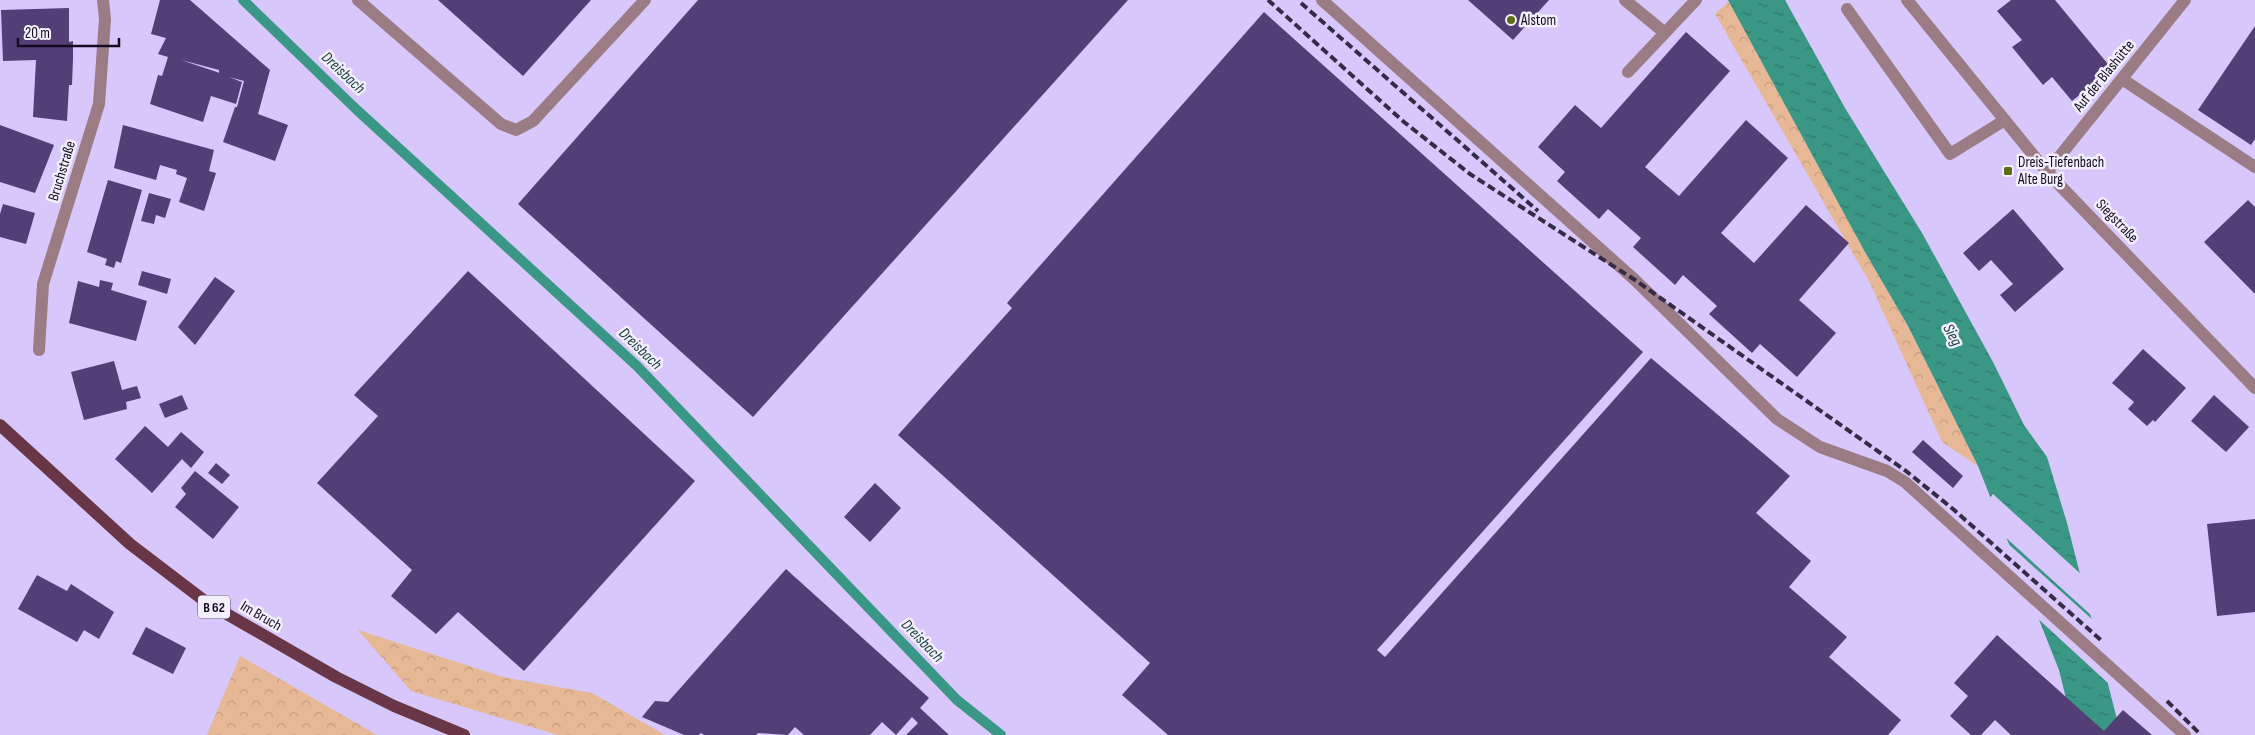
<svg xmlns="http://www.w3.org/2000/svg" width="2255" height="735" font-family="'Sofia Sans Condensed',sans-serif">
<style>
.forest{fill:url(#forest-crowns)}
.water{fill:url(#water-ripples)}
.pier{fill:#d7c7fa}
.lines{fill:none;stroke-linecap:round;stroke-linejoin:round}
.stream{stroke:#3a9685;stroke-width:10}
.building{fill:#533f76;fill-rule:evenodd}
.minor{stroke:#9b7c85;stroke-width:12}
.major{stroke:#693647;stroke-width:12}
.rail{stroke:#342b46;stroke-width:4;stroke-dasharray:8 4;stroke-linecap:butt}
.poi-dot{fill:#5d6c16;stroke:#f3effc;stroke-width:2}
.labels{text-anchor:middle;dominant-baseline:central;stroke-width:5;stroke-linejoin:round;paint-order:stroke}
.shield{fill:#f3effc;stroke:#575063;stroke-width:1}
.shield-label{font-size:14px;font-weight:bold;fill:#140c22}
.poi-label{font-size:15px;fill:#140c22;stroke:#f3effc;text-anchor:start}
.street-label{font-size:15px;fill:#140c22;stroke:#f3effc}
.water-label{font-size:16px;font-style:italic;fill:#163f38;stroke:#f3effc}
</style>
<defs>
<pattern id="forest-crowns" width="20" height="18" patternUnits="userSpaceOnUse" patternTransform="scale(1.25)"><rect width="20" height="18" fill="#e7b895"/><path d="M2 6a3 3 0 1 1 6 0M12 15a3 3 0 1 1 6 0" fill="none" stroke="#c59d80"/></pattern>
<pattern id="water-ripples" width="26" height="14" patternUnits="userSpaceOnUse" patternTransform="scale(1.25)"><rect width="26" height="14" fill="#3a9685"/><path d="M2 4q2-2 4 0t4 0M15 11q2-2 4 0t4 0" fill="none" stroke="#30796c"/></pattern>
</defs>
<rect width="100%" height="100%" fill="#d7c7fa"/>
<path class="forest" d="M 1729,1 L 1865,252 L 1908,326 L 1978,466 L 1942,442 L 1870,283 L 1715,14 Z
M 358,630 L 503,677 L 592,693 L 665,735 L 558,735 L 411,691 Z
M 240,656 L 377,735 L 207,735 Z"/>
<path class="water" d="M 1728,0 L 1785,0 L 1845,108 L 1922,233 L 1993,362 L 2024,425 L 2047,457 L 2067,523 L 2121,735 L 2075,735 L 2059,670 L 1978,466 L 1908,326 L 1865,252 Z"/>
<path class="pier" d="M 1993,494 L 2083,576 L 2092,616 L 2003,535 L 1989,499 Z
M 2005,541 L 2094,621 L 2109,684 L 2035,616 Z"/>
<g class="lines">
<path class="stream" d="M 243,0 L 357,110 L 637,366 L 957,700 L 1001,735"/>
</g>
<path class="building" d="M 160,0 L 190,0 L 270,70 L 258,114 L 288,125 L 275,161 L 223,142 L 235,107 L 237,107 L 244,81 L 229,77 L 242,82 L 236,104 L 211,96 L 203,122 L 150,104 L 158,75 L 162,76 L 168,57 L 158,54 L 166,38 L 151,34 ZM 181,60 L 219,70 L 219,73 L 217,72 Z
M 438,0 L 591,0 L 523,76 Z
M 698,0 L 1128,0 L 753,417 L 518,204 Z
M 1468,0 L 1549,0 L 1513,40 Z
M 2011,0 L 2055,0 L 2112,69 L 2072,101 L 2052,77 L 2043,85 L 2012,47 L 2022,40 L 1997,11 Z
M 69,8 L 69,42 L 73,41 L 73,59 L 72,85 L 69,85 L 67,121 L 33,117 L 36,60 L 3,61 L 1,10 Z
M 1264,12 L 1643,352 L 1377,650 L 1385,657 L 1651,358 L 1790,476 L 1756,513 L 1811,561 L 1789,587 L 1847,637 L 1829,657 L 1901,720 L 1888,735 L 1168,735 L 1122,695 L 1150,663 L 898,435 L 1012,308 L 1007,303 Z
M 2255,26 L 2255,139 L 2251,145 L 2198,110 Z
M 1686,32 L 1730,71 L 1645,167 L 1679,196 L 1746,120 L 1788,158 L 1721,233 L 1754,263 L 1806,205 L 1849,243 L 1799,300 L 1836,333 L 1797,377 L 1760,344 L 1752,353 L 1709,314 L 1717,306 L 1683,275 L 1675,285 L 1633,247 L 1641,238 L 1608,209 L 1599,219 L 1557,181 L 1565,172 L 1538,147 L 1575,105 L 1601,128 Z
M 0,125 L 54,145 L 35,193 L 0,182 Z
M 123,125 L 214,150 L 209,171 L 216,173 L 204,211 L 179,202 L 187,178 L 176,174 L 177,170 L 160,165 L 156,180 L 114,168 Z
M 108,180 L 142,190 L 121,263 L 116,261 L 114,268 L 105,265 L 107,259 L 87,252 Z
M 149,193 L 171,199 L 165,218 L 156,215 L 154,224 L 141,221 Z
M 2248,200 L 2255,207 L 2255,294 L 2204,242 Z
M 3,204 L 35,213 L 26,244 L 0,237 L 0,214 Z
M 2013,209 L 2064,269 L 2015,312 L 2000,295 L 2013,284 L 1991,260 L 1979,271 L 1963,253 Z
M 142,271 L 171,279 L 167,294 L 138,285 Z
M 468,271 L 695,481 L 524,671 L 458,612 L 436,634 L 391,596 L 412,570 L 317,483 L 378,416 L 354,395 Z
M 215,277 L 235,291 L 195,345 L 178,327 Z
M 100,280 L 113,283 L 111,290 L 147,301 L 136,341 L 69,323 L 78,281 L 99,287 Z
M 2143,349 L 2186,388 L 2155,422 L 2153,420 L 2147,426 L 2128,409 L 2134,402 L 2112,383 Z
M 114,361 L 122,390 L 137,386 L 141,398 L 126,402 L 127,409 L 84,420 L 71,372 Z
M 182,395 L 188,409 L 165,418 L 159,404 Z
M 2214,395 L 2249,427 L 2226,452 L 2191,421 Z
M 145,426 L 168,447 L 181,432 L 204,452 L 191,468 L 182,459 L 152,493 L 115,459 Z
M 1923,440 L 1963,476 L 1953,488 L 1912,452 Z
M 216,463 L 230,475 L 222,484 L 208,473 Z
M 195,471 L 239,507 L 213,539 L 175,507 L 186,494 L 181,488 Z
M 875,483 L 901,508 L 870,542 L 844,517 Z
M 2255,519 L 2255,612 L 2217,616 L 2207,524 Z
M 786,569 L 929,698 L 920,708 L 949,735 L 906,735 L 918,723 L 912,717 L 896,735 L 882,722 L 870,735 L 804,735 L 795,727 L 788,735 L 758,733 L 756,735 L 704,735 L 701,733 L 699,735 L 684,735 L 642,717 L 655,701 L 668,702 Z
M 37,575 L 67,591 L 71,584 L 114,612 L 99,639 L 84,630 L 77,642 L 18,609 Z
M 146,627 L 186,648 L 173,674 L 132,654 Z
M 1997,635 L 2104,731 L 2123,710 L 2152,735 L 2011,735 L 1995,720 L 1981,735 L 1971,735 L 1950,716 L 1968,696 L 1954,683 Z"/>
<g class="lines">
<path class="minor" d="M 358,0 L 501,124 L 516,130 L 533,121 L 645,0
M 1322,0 L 1635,280 L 1777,419 L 1820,447 L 1887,471 L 1905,482 L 2185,735
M 1625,0 L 1665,33
M 1907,0 L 2047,172 L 2255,388
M 1847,9 L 1950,154 L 2005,120
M 1628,72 L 1696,0
M 2122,79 L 2255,167
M 2047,172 L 2185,0
M 39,350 L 43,284 L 99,104 L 105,19 L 103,0"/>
<path class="major" d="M 0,425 L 130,544 L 206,602 L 336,677 L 394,706 L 464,735"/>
<path class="rail" d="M 1268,0 L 1404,122 L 1470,174 L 1635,280 L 1906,471 L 1953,509 L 2103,642
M 1301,3 L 1538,211
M 2167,701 L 2201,735"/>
</g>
<g class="poi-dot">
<circle cx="1511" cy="20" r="5"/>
<rect x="2003" y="166" width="10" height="10" rx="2.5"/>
</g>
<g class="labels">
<rect class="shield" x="198" y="595.5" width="32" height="23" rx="4"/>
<g class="shield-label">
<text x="214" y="607">B 62</text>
</g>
<g class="poi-label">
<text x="1521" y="20">Alstom</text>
<text x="2018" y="162">Dreis-Tiefenbach<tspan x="2018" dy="17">Alte Burg</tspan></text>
</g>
<g class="street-label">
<text transform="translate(2104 76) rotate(-51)">Auf der Blashütte</text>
<text transform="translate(62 171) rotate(-73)">Bruchstraße</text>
<text transform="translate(2117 221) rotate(46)">Siegstraße</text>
<text transform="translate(261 616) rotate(30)">Im Bruch</text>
</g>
<g class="water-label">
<text transform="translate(343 73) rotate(43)">Dreisbach</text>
<text transform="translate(1952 335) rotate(61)">Sieg</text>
<text transform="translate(640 349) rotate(44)">Dreisbach</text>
<text transform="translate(922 641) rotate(46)">Dreisbach</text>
</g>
</g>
<path d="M18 38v8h101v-8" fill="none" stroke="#140c22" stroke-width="2.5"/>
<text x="25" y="38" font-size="15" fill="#140c22" stroke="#f3effc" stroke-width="4" paint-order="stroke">20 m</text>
</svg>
